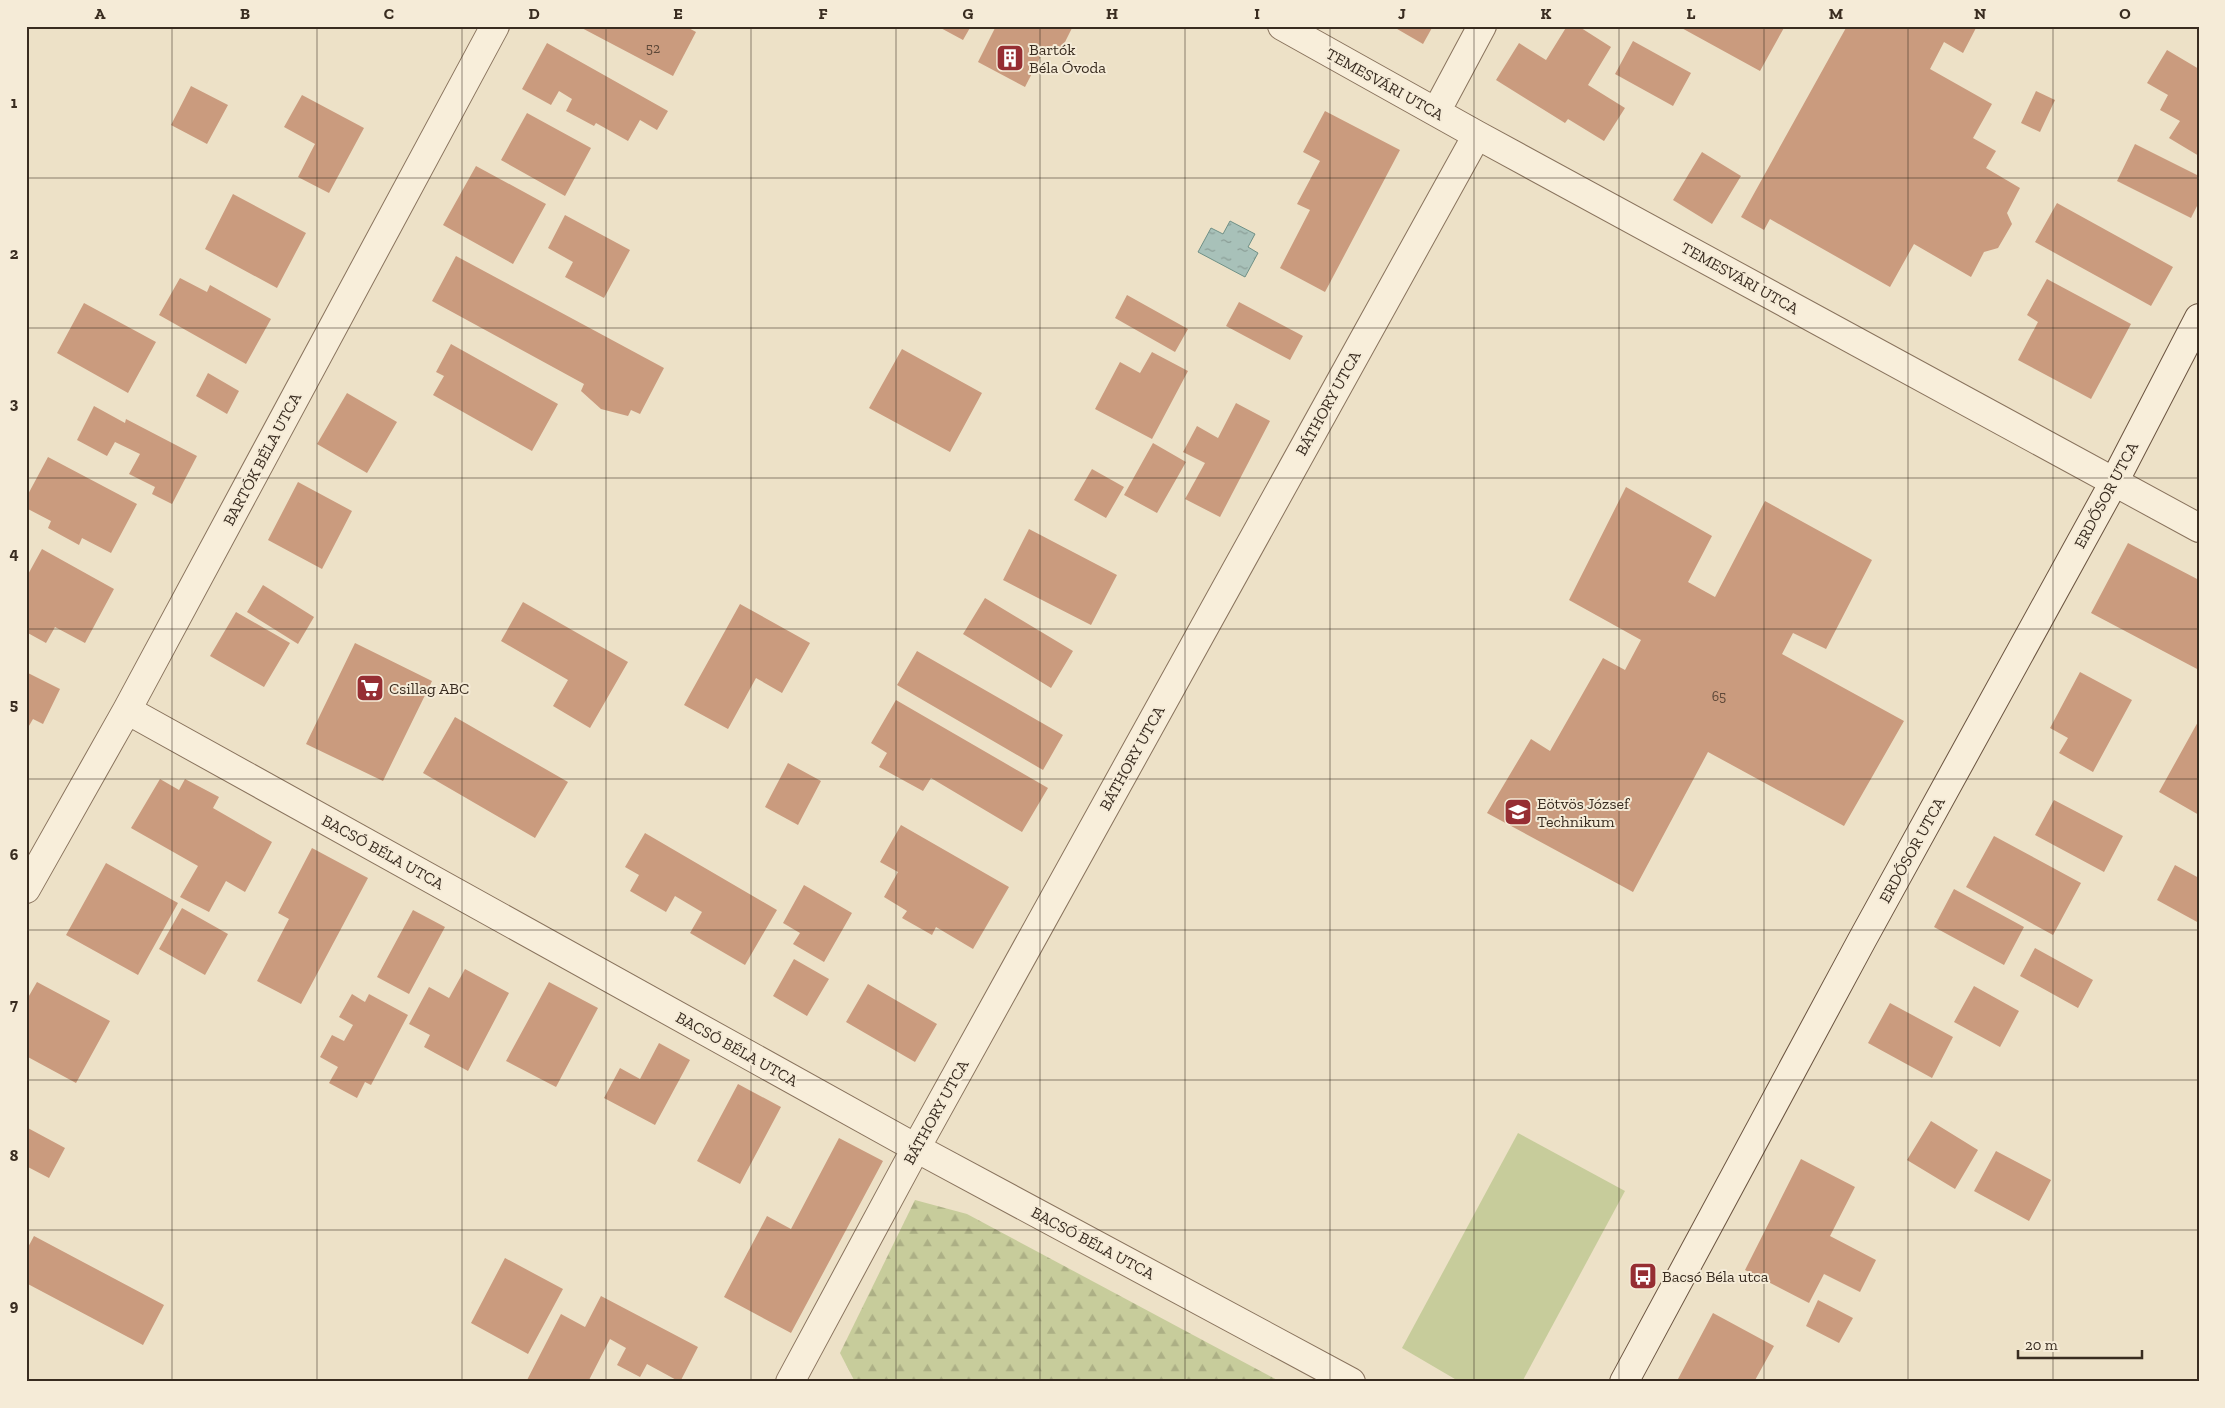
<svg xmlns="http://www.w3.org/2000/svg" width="2225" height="1408" font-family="'Zilla Slab',serif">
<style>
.forest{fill:url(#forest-firs)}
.pitch{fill:#c7cc9b}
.water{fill:url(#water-ripples);stroke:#6f9086}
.building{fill:#ca9b7e}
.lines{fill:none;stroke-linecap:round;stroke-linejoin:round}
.street-casing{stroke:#89735d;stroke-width:30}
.secondary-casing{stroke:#6b5440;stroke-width:30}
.street{stroke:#f8eeda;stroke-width:28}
.secondary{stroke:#f8eeda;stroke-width:28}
.grid{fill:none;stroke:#392c20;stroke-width:1;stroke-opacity:0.55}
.labels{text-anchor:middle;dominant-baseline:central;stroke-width:4;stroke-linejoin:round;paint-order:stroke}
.number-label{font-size:14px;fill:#5d4838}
.poi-label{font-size:16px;fill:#392c20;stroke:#f5ebd7;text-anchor:start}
.street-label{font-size:16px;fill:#392c20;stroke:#f5ebd7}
.neatline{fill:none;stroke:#392c20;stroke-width:2}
.grid-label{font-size:16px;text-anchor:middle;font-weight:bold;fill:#392c20}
</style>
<defs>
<pattern id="forest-firs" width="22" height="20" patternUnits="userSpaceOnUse" patternTransform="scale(1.25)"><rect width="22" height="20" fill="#c7cc9b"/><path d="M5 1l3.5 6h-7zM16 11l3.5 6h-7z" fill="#acaf85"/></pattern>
<pattern id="water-ripples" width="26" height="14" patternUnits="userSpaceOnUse" patternTransform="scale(1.25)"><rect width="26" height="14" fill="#a8c1b9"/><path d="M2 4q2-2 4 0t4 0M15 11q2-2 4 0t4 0" fill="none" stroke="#8a9d96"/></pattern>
</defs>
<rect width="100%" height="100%" fill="#ede1c7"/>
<path class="forest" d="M 915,1200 L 967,1214 L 1281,1382 L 855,1382 L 840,1353 Z"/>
<path class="pitch" d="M 1518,1133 L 1625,1191 L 1522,1382 L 1460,1382 L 1402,1348 Z"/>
<path class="water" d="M 1230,221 L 1255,234 L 1248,247 L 1258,253 L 1245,277 L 1198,252 L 1211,228 L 1223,234 Z"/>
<path class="building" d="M 578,26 L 685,26 L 696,32 L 673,76 Z
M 937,26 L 971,26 L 963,40 Z
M 996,26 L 1073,26 L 1059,54 L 1045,48 L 1025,87 L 978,62 Z
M 1392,26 L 1433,26 L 1423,44 Z
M 1567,26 L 1578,26 L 1611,47 L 1588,85 L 1625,108 L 1604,141 L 1568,119 L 1565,123 L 1496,80 L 1519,43 L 1546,60 Z
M 1678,26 L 1785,26 L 1760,71 Z
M 1847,26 L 1977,26 L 1963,53 L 1944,42 L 1930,69 L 1992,104 L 1973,138 L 1996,151 L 1986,168 L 2020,188 L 2007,213 L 2012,224 L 1998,248 L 1984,252 L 1971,277 L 1914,244 L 1890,287 L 1770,219 L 1764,230 L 1741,217 Z
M 1633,41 L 1691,73 L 1673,106 L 1615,74 Z
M 547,43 L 668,111 L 657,130 L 640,120 L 628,141 L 596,123 L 594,126 L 566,111 L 572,99 L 559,91 L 551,105 L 522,89 Z
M 2167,50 L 2199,69 L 2199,156 L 2169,138 L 2180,121 L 2160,110 L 2168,95 L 2147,83 Z
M 191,86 L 228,105 L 207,144 L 171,125 Z
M 2036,91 L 2055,100 L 2040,132 L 2021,123 Z
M 302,95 L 364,128 L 329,193 L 298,177 L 315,144 L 284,127 Z
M 1325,111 L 1400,150 L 1325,292 L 1280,268 L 1310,210 L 1297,204 L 1320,161 L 1303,152 Z
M 527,113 L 591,148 L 565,196 L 501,160 Z
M 2135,144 L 2199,176 L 2199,202 L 2191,218 L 2117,181 Z
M 1702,152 L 1741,176 L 1712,224 L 1673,200 Z
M 476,166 L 546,204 L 513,264 L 443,225 Z
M 233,194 L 306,233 L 277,288 L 205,249 Z
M 2057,203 L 2173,267 L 2151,306 L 2035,242 Z
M 565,215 L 630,250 L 604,298 L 565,277 L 573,262 L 548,248 Z
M 456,256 L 664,368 L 640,414 L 631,410 L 628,416 L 601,409 L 581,391 L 584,384 L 432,301 Z
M 180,278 L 207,292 L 210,285 L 271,319 L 246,364 L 159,315 Z
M 2047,279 L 2131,324 L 2091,399 L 2018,360 L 2038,322 L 2027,315 Z
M 1127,295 L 1188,329 L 1175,352 L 1115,318 Z
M 1239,302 L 1303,336 L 1290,360 L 1226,326 Z
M 84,303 L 156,342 L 128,393 L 57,353 Z
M 451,344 L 558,404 L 532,451 L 433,395 L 444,376 L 436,372 Z
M 902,349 L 982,393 L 950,452 L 869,408 Z
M 1152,352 L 1188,371 L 1152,439 L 1095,409 L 1120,362 L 1140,373 Z
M 208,373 L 239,391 L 227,414 L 196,396 Z
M 347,393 L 397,422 L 367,473 L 317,444 Z
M 1236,403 L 1270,421 L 1220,517 L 1185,499 L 1205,463 L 1183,452 L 1197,426 L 1218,438 Z
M 94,406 L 125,423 L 126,419 L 197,456 L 172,504 L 152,494 L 155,487 L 129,474 L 140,454 L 115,442 L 107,456 L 77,440 Z
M 1153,443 L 1186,462 L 1157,513 L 1124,495 Z
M 48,457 L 137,504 L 111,553 L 82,538 L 79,545 L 48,528 L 51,521 L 26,508 L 26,498 Z
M 1092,469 L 1124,487 L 1106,518 L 1074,500 Z
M 298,482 L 352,511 L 322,569 L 268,540 Z
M 1626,487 L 1712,536 L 1688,582 L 1715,597 L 1765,501 L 1872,560 L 1826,649 L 1793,633 L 1782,654 L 1904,721 L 1844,826 L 1708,752 L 1633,892 L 1487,813 L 1531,739 L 1550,751 L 1603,658 L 1625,670 L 1641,640 L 1569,600 Z
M 1029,529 L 1117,575 L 1091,625 L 1003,580 Z
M 2128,543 L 2199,580 L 2199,670 L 2091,613 Z
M 42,549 L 114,589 L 85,643 L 55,627 L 46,643 L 26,632 L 26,578 Z
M 263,585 L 314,617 L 298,644 L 247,612 Z
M 985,598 L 1073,651 L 1051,688 L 963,634 Z
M 523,602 L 628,662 L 590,728 L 553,706 L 568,680 L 501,641 Z
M 740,604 L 810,643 L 782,693 L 756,678 L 728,729 L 684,705 Z
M 236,612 L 290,643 L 264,687 L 210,656 Z
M 355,643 L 432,681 L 383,781 L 306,744 Z
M 917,651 L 1063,735 L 1043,770 L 897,685 Z
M 26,672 L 60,689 L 43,724 L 33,719 L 26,731 Z
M 2080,672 L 2132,700 L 2093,772 L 2059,753 L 2068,738 L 2050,728 Z
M 896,700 L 1048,788 L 1022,832 L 931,778 L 923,791 L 879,767 L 887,753 L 871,743 Z
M 455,717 L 568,782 L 535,838 L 423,773 Z
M 2199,720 L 2199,815 L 2159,792 Z
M 788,763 L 821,781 L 798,825 L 765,807 Z
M 160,779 L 179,790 L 185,779 L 219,797 L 213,808 L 272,842 L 245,892 L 226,881 L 209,912 L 180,897 L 198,866 L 131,828 Z
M 2054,800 L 2123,836 L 2104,872 L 2035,835 Z
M 901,825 L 1009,887 L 973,949 L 936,927 L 932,935 L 902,918 L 907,911 L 884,897 L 898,872 L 880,862 Z
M 645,833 L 777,910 L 745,965 L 690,933 L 702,912 L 675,896 L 666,912 L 630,891 L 639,875 L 625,867 Z
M 1994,836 L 2081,883 L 2053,935 L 1966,887 Z
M 312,848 L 368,878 L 301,1004 L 257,981 L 289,919 L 278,913 Z
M 106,863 L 178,903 L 138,975 L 66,935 Z
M 2175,865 L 2199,878 L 2199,923 L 2157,900 Z
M 804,885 L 852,913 L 824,962 L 793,944 L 800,933 L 783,923 Z
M 1954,889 L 2024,927 L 2004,965 L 1934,927 Z
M 182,908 L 228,934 L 205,975 L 159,949 Z
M 413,910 L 445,927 L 409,994 L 377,977 Z
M 2035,948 L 2093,980 L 2078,1008 L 2020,976 Z
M 794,959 L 829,979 L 807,1016 L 773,996 Z
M 465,969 L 509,993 L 468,1071 L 424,1047 L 430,1035 L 409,1024 L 429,987 L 449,998 Z
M 37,982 L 110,1021 L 76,1083 L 26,1056 L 26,1001 Z
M 549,982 L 598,1008 L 556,1087 L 506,1061 Z
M 868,984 L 937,1024 L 915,1062 L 846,1022 Z
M 1974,986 L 2019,1011 L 2000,1047 L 1954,1022 Z
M 352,994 L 365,1002 L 369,994 L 408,1015 L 371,1085 L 365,1082 L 357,1098 L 329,1083 L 338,1067 L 320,1057 L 332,1035 L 344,1041 L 353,1025 L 339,1017 Z
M 1890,1003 L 1953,1037 L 1932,1078 L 1868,1043 Z
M 659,1043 L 690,1060 L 655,1125 L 604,1098 L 620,1068 L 640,1079 Z
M 738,1084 L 781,1107 L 740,1184 L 697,1161 Z
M 1931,1121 L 1978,1150 L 1955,1189 L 1907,1160 Z
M 26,1127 L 65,1148 L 49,1178 L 26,1166 Z
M 839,1138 L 883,1161 L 791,1333 L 724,1297 L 767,1216 L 791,1229 Z
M 1996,1151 L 2051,1180 L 2029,1221 L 1974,1191 Z
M 1801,1159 L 1855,1187 L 1830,1236 L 1876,1260 L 1860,1292 L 1824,1274 L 1809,1303 L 1745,1270 Z
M 34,1236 L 164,1305 L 143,1345 L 26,1283 L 26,1251 Z
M 505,1258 L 563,1289 L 528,1354 L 471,1323 Z
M 601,1296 L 698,1347 L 680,1382 L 647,1364 L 640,1377 L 617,1365 L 626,1348 L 610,1339 L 588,1382 L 526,1382 L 561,1314 L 585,1327 Z
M 1818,1300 L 1853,1318 L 1839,1343 L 1806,1326 Z
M 1713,1313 L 1774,1346 L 1754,1382 L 1683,1382 L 1678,1379 Z"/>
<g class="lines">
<defs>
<path id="street" d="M 1282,26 L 1477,135 L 2199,528
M 1436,112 L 1482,26
M 127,710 L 916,1148 L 1351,1382
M 26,889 L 127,710 L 495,26
M 790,1382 L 916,1148 L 1477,135"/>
<path id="secondary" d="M 1624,1382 L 1862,940 L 2114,482 L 2199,318"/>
</defs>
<use href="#street" class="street-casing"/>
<use href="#secondary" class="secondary-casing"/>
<use href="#street" class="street"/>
<use href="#secondary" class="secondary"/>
</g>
<path class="grid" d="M 172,26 L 172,1382M 317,26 L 317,1382M 462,26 L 462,1382M 606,26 L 606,1382M 751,26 L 751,1382M 896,26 L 896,1382M 1040,26 L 1040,1382M 1185,26 L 1185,1382M 1330,26 L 1330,1382M 1474,26 L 1474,1382M 1619,26 L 1619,1382M 1764,26 L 1764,1382M 1908,26 L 1908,1382M 2053,26 L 2053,1382M 26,178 L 2199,178M 26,328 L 2199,328M 26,478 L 2199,478M 26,629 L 2199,629M 26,779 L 2199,779M 26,930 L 2199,930M 26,1080 L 2199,1080M 26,1230 L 2199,1230"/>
<defs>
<symbol id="building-square" viewBox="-11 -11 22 22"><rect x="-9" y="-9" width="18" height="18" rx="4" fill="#962e33" stroke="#f5ebd7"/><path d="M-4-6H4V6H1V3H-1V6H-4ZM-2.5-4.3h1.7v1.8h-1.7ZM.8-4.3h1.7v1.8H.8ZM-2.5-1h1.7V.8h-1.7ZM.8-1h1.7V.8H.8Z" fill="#fff"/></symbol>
<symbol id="supermarket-square" viewBox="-11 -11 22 22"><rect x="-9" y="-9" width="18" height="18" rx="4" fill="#962e33" stroke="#f5ebd7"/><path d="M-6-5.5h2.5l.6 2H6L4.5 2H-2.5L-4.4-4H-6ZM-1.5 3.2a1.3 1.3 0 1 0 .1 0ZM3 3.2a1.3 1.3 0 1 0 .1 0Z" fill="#fff"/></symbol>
<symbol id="school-square" viewBox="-11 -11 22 22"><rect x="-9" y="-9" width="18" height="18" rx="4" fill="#962e33" stroke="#f5ebd7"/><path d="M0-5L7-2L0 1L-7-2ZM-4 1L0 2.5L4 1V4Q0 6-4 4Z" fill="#fff"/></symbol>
<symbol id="bus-square" viewBox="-11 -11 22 22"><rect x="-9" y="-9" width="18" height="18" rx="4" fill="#962e33" stroke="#f5ebd7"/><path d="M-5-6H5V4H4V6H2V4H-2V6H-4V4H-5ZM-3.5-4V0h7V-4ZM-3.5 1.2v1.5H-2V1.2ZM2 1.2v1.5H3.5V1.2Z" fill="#fff"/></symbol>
</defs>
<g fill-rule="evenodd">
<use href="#building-square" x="994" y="42" width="32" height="32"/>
<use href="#supermarket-square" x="354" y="672" width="32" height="32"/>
<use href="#school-square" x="1502" y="796" width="32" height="32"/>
<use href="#bus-square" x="1627" y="1260" width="32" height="32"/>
</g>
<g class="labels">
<g class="number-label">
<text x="653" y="48">52</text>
<text x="1719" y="696">65</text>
</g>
<g class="poi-label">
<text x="1029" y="49">Bartók<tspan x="1029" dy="18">Béla Óvoda</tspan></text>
<text x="389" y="688">Csillag ABC</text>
<text x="1537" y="803">Eötvös József<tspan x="1537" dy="18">Technikum</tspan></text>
<text x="1662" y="1276">Bacsó Béla utca</text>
</g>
<g class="street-label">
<text transform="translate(1385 84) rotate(29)">TEMESVÁRI UTCA</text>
<text transform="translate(1740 278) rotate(29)">TEMESVÁRI UTCA</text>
<text transform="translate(1328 403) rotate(-61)">BÁTHORY UTCA</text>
<text transform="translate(262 459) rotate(-62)">BARTÓK BÉLA UTCA</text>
<text transform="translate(2106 495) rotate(-62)">ERDŐSOR UTCA</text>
<text transform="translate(1132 758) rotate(-61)">BÁTHORY UTCA</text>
<text transform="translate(1912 850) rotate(-61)">ERDŐSOR UTCA</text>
<text transform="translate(383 852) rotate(29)">BACSÓ BÉLA UTCA</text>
<text transform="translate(737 1049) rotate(29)">BACSÓ BÉLA UTCA</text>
<text transform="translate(936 1112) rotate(-61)">BÁTHORY UTCA</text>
<text transform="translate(1093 1243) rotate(28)">BACSÓ BÉLA UTCA</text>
</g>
</g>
<rect width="2225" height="1408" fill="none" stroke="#f5ebd7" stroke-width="55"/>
<path d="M2018 1350v8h124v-8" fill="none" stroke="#392c20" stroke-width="2.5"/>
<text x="2025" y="1350" font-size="15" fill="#392c20" stroke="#f5ebd7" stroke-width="4" paint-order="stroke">20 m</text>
<rect x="28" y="28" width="2170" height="1352" class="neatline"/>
<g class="grid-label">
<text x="100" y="19">A</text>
<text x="245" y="19">B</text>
<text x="389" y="19">C</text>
<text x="534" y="19">D</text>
<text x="678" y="19">E</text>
<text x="823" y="19">F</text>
<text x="968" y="19">G</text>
<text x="1112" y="19">H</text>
<text x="1257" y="19">I</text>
<text x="1402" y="19">J</text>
<text x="1546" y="19">K</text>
<text x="1691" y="19">L</text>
<text x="1836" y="19">M</text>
<text x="1980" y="19">N</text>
<text x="2125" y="19">O</text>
<text x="14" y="108">1</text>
<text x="14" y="259">2</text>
<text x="14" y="409">3</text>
<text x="14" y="559">4</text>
<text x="14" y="710">5</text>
<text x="14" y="860">6</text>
<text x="14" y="1010">7</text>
<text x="14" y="1161">8</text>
<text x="14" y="1311">9</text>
</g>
</svg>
